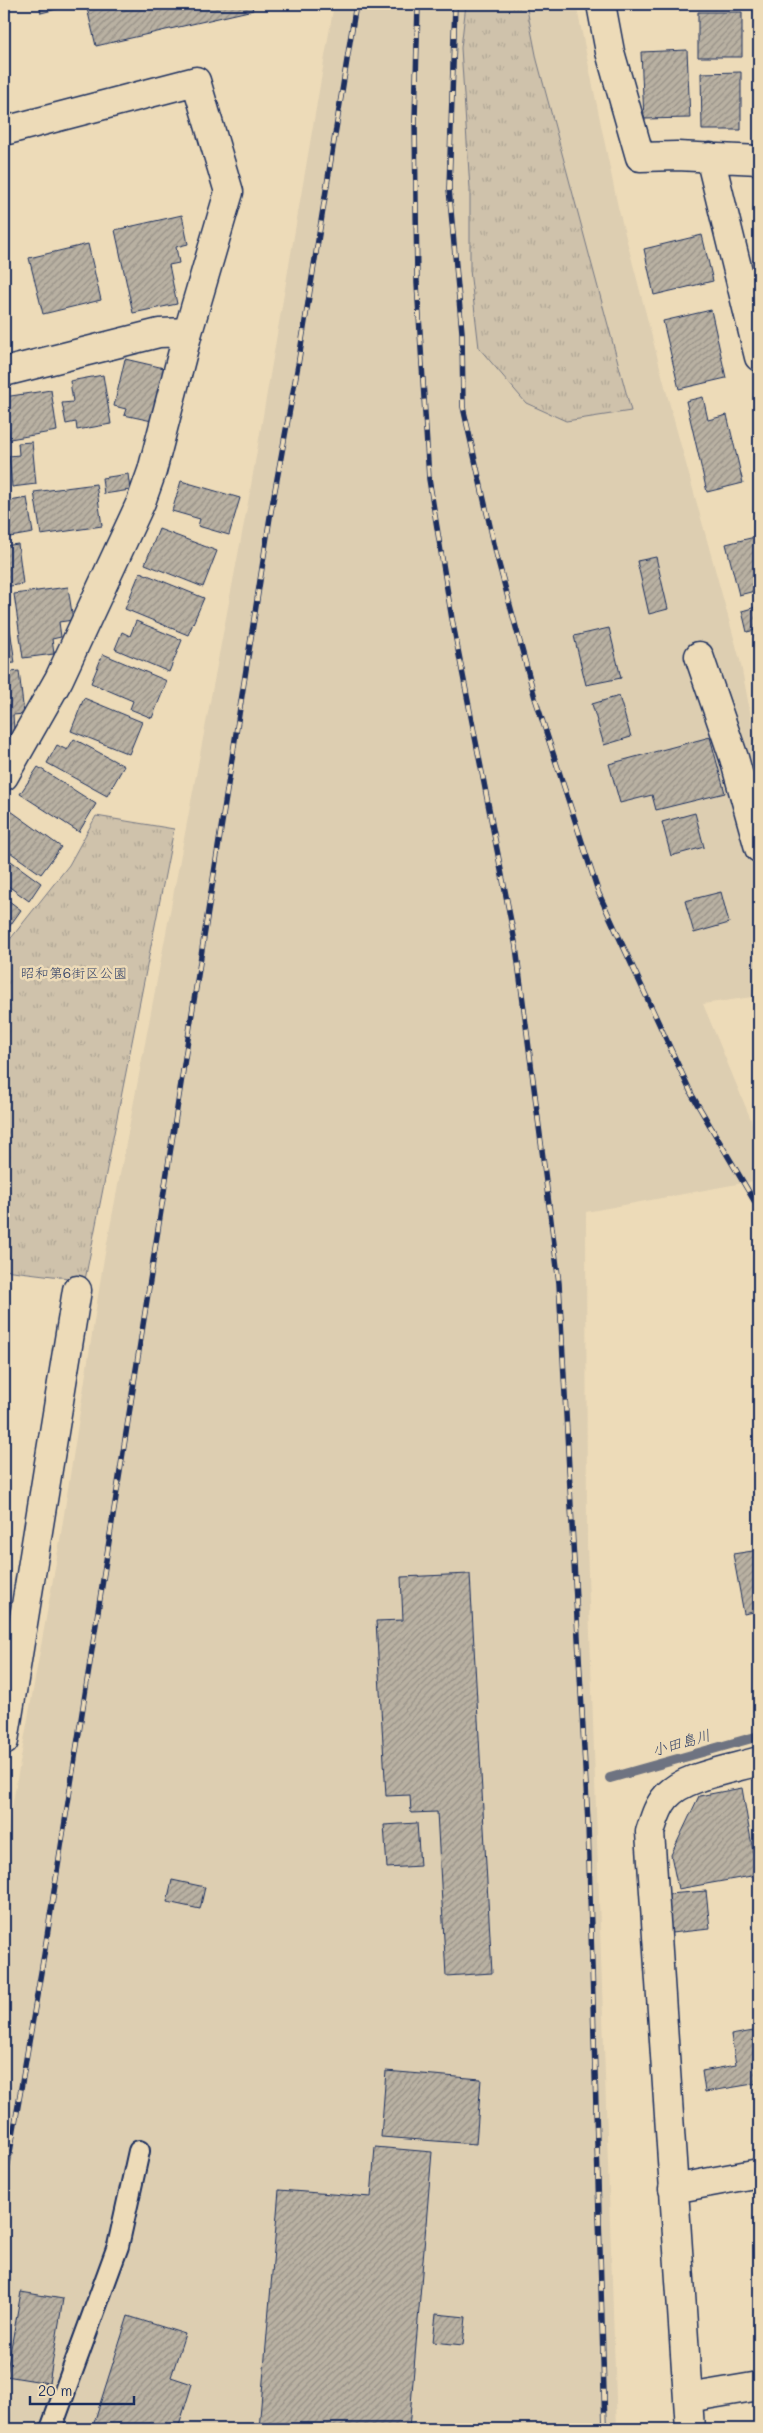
<svg xmlns="http://www.w3.org/2000/svg" width="763" height="2433" font-family="Mali,'Klee One',sans-serif">
<style>
.built{fill:#ddceb1}
.grass{fill:url(#grass-tufts);stroke:#757884}
.lines{fill:none;stroke-linecap:round;stroke-linejoin:round}
.stream{stroke:#6e7381;stroke-width:10}
.building{fill:url(#building-hatch);stroke:#1b2f5e}
.lane-casing{stroke:#1b2f5e;stroke-width:24}
.street-casing{stroke:#1b2f5e;stroke-width:31}
.lane{stroke:#eddbb8;stroke-width:20}
.street{stroke:#eddbb8;stroke-width:28}
.rail-casing{stroke:#1b2f5e;stroke-width:5.5}
.rail{stroke:#eddbb8;stroke-width:4;stroke-dasharray:11;stroke-linecap:butt}
.labels{text-anchor:middle;dominant-baseline:central;stroke-width:5;stroke-linejoin:round;paint-order:stroke}
.park-label{font-size:14px;fill:#36456a;stroke:#eddbb8}
.water-label{font-size:15px;font-style:italic;fill:#37466a;stroke:#eddbb8}
</style>
<defs>
<pattern id="grass-tufts" width="24" height="20" patternUnits="userSpaceOnUse" patternTransform="scale(1.25)"><rect width="24" height="20" fill="#cfc2ab"/><path d="M3 7l-1-3M5 7V3M7 7l1-3M15 17l-1-3M17 17v-4M19 17l1-3" fill="none" stroke="#b1a796"/></pattern>
<pattern id="building-hatch" width="6" height="6" patternUnits="userSpaceOnUse" patternTransform="scale(1.25)"><rect width="6" height="6" fill="#b9b1a2"/><path d="M-1 1l2-2M0 6l6-6M5 7l2-2" fill="none" stroke="#969087"/></pattern>
</defs>
<rect width="100%" height="100%" fill="#eddbb8"/>
<filter id="ink" filterUnits="userSpaceOnUse"><feTurbulence type="fractalNoise" baseFrequency=".02" numOctaves="2"/><feDisplacementMap in="SourceGraphic" scale="10" xChannelSelector="R" yChannelSelector="G"/><feConvolveMatrix kernelMatrix="1 2 1 2 8 2 1 2 1" color-interpolation-filters="sRGB"/></filter>
<g filter="url(#ink)">
<path class="built" d="M 334,4 L 576,4 L 618,207 L 672,413 L 740,660 L 759,757 L 759,996 L 703,1004 L 759,1139 L 759,1180 L 586,1212 L 587,1545 L 617,2429 L 4,2429 L 4,1852 L 60,1540 L 103,1264 L 249,497 Z"/>
<path class="grass" d="M 466,4 L 526,4 L 537,60 L 631,411 L 566,421 L 526,403 L 479,348 L 470,270 L 470,189 L 461,48 Z
M 96,816 L 174,829 L 85,1280 L 4,1270 L 4,947 L 69,865 Z"/>
<g class="lines">
<path class="stream" d="M 610,1778 L 759,1736"/>
</g>
<path class="building" d="M 39,4 L 76,4 L 41,13 Z
M 86,4 L 251,4 L 253,10 L 96,46 Z
M 698,12 L 742,12 L 742,57 L 698,57 Z
M 687,50 L 690,118 L 644,119 L 641,52 Z
M 741,72 L 741,130 L 702,130 L 701,73 Z
M 182,215 L 188,244 L 176,247 L 179,263 L 169,265 L 177,304 L 133,313 L 115,230 Z
M 702,235 L 713,281 L 654,295 L 644,249 Z
M 88,244 L 101,300 L 43,314 L 29,258 Z
M 711,310 L 726,378 L 679,389 L 663,321 Z
M 125,359 L 164,368 L 152,421 L 124,415 L 126,409 L 114,406 Z
M 103,375 L 111,424 L 77,430 L 76,422 L 66,424 L 62,403 L 73,402 L 70,381 Z
M 51,390 L 57,431 L 10,439 L 4,397 Z
M 703,397 L 708,420 L 727,415 L 743,483 L 707,492 L 686,401 Z
M 32,442 L 36,484 L 12,487 L 9,456 L 19,455 L 18,443 Z
M 128,474 L 130,490 L 104,494 L 102,478 Z
M 181,481 L 240,498 L 229,535 L 198,526 L 200,519 L 172,511 Z
M 96,484 L 102,526 L 41,535 L 34,492 Z
M 27,498 L 33,533 L 4,538 L 4,502 Z
M 159,529 L 217,551 L 203,587 L 145,564 Z
M 759,536 L 759,590 L 739,595 L 726,544 Z
M 18,544 L 23,584 L 4,587 L 4,546 Z
M 656,557 L 668,609 L 649,614 L 637,561 Z
M 140,572 L 204,598 L 188,635 L 125,609 Z
M 68,587 L 73,620 L 59,622 L 61,637 L 52,639 L 54,654 L 23,658 L 14,594 Z
M 6,601 L 15,663 L 4,664 L 4,602 Z
M 759,606 L 759,629 L 747,632 L 742,611 Z
M 136,621 L 182,640 L 169,672 L 115,649 L 122,632 L 130,636 Z
M 609,628 L 621,678 L 586,685 L 574,636 Z
M 103,654 L 167,681 L 152,718 L 130,709 L 133,701 L 91,683 Z
M 19,671 L 24,714 L 13,715 L 14,730 L 4,750 L 4,673 Z
M 619,696 L 631,737 L 604,745 L 592,704 Z
M 84,698 L 142,722 L 129,754 L 71,731 Z
M 710,737 L 725,793 L 656,810 L 652,795 L 620,803 L 609,764 Z
M 74,739 L 124,766 L 107,796 L 47,763 L 57,745 L 67,750 Z
M 38,767 L 96,804 L 79,832 L 20,794 Z
M 11,811 L 61,847 L 41,874 L 4,848 L 4,822 Z
M 695,813 L 704,847 L 671,856 L 662,822 Z
M 4,856 L 41,883 L 29,901 L 4,883 Z
M 721,892 L 729,923 L 694,933 L 685,901 Z
M 4,897 L 21,910 L 4,934 Z
M 759,1550 L 759,1611 L 744,1614 L 733,1554 Z
M 470,1574 L 492,1973 L 446,1976 L 437,1812 L 411,1813 L 410,1795 L 386,1796 L 376,1621 L 403,1620 L 401,1577 Z
M 742,1788 L 757,1875 L 678,1889 L 671,1855 L 699,1796 Z
M 417,1823 L 420,1866 L 387,1868 L 384,1825 Z
M 172,1880 L 205,1887 L 200,1909 L 167,1902 Z
M 706,1891 L 710,1929 L 671,1933 L 668,1894 Z
M 759,2030 L 759,2083 L 705,2092 L 702,2071 L 736,2065 L 731,2035 Z
M 386,2071 L 481,2079 L 476,2144 L 381,2137 Z
M 375,2147 L 432,2152 L 409,2429 L 259,2429 L 279,2190 L 371,2197 Z
M 21,2292 L 63,2299 L 49,2383 L 6,2376 Z
M 436,2314 L 466,2317 L 463,2345 L 433,2342 Z
M 128,2316 L 185,2334 L 171,2377 L 192,2384 L 178,2429 L 92,2429 Z"/>
<g class="lines">
<defs>
<path id="lane" d="M 51,2429 L 118,2246 L 139,2151"/>
<path id="street" d="M 601,4 L 610,52 L 640,157 L 677,156 L 759,160
M 4,131 L 196,81 L 229,192 L 188,332 L 152,471 L 141,502 L 59,679 L 4,776
M 710,157 L 759,357
M 4,372 L 159,333 L 188,332
M 699,656 L 734,758 L 759,848
M 4,1741 L 77,1290
M 673,2189 L 759,2173
M 688,2398 L 759,2386
M 690,2429 L 650,1832 C 654,1820 657,1807 666,1797 C 683,1776 733,1769 759,1761"/>
</defs>
<use href="#lane" class="lane-casing"/>
<use href="#street" class="street-casing"/>
<use href="#lane" class="lane"/>
<use href="#street" class="street"/>
<defs>
<path id="rail" d="M 418,4 L 415,120 L 417,283 L 429,479 L 452,619 L 516,947 L 559,1283 L 588,1823 L 605,2429
M 455,4 L 449,189 L 462,332 L 463,407 L 497,557 L 535,698 L 599,894 L 692,1095 L 759,1209
M 4,2187 L 44,1955 L 270,517 L 298,365 L 356,4"/>
</defs>
<use href="#rail" class="rail-casing"/>
<use href="#rail" class="rail"/>
</g>
</g>
<g class="labels">
<g class="park-label">
<text x="74" y="972">昭和第6街区公園</text>
</g>
<g class="water-label">
<text transform="translate(681 1742) rotate(-16)">小田島川</text>
</g>
</g>
<rect width="763" height="2433" fill="none" stroke="#eddbb8" stroke-width="20"/>
<rect x="10" y="10" width="743" height="2413" fill="none" stroke="#1b2f5e" stroke-width="2" filter="url(#ink)"/>
<path d="M30 2396v8h104v-8" fill="none" stroke="#1b2f5e" stroke-width="2.5"/>
<text x="38" y="2396" font-size="15" fill="#1b2f5e" stroke="#eddbb8" stroke-width="4" paint-order="stroke">20 m</text>
</svg>
